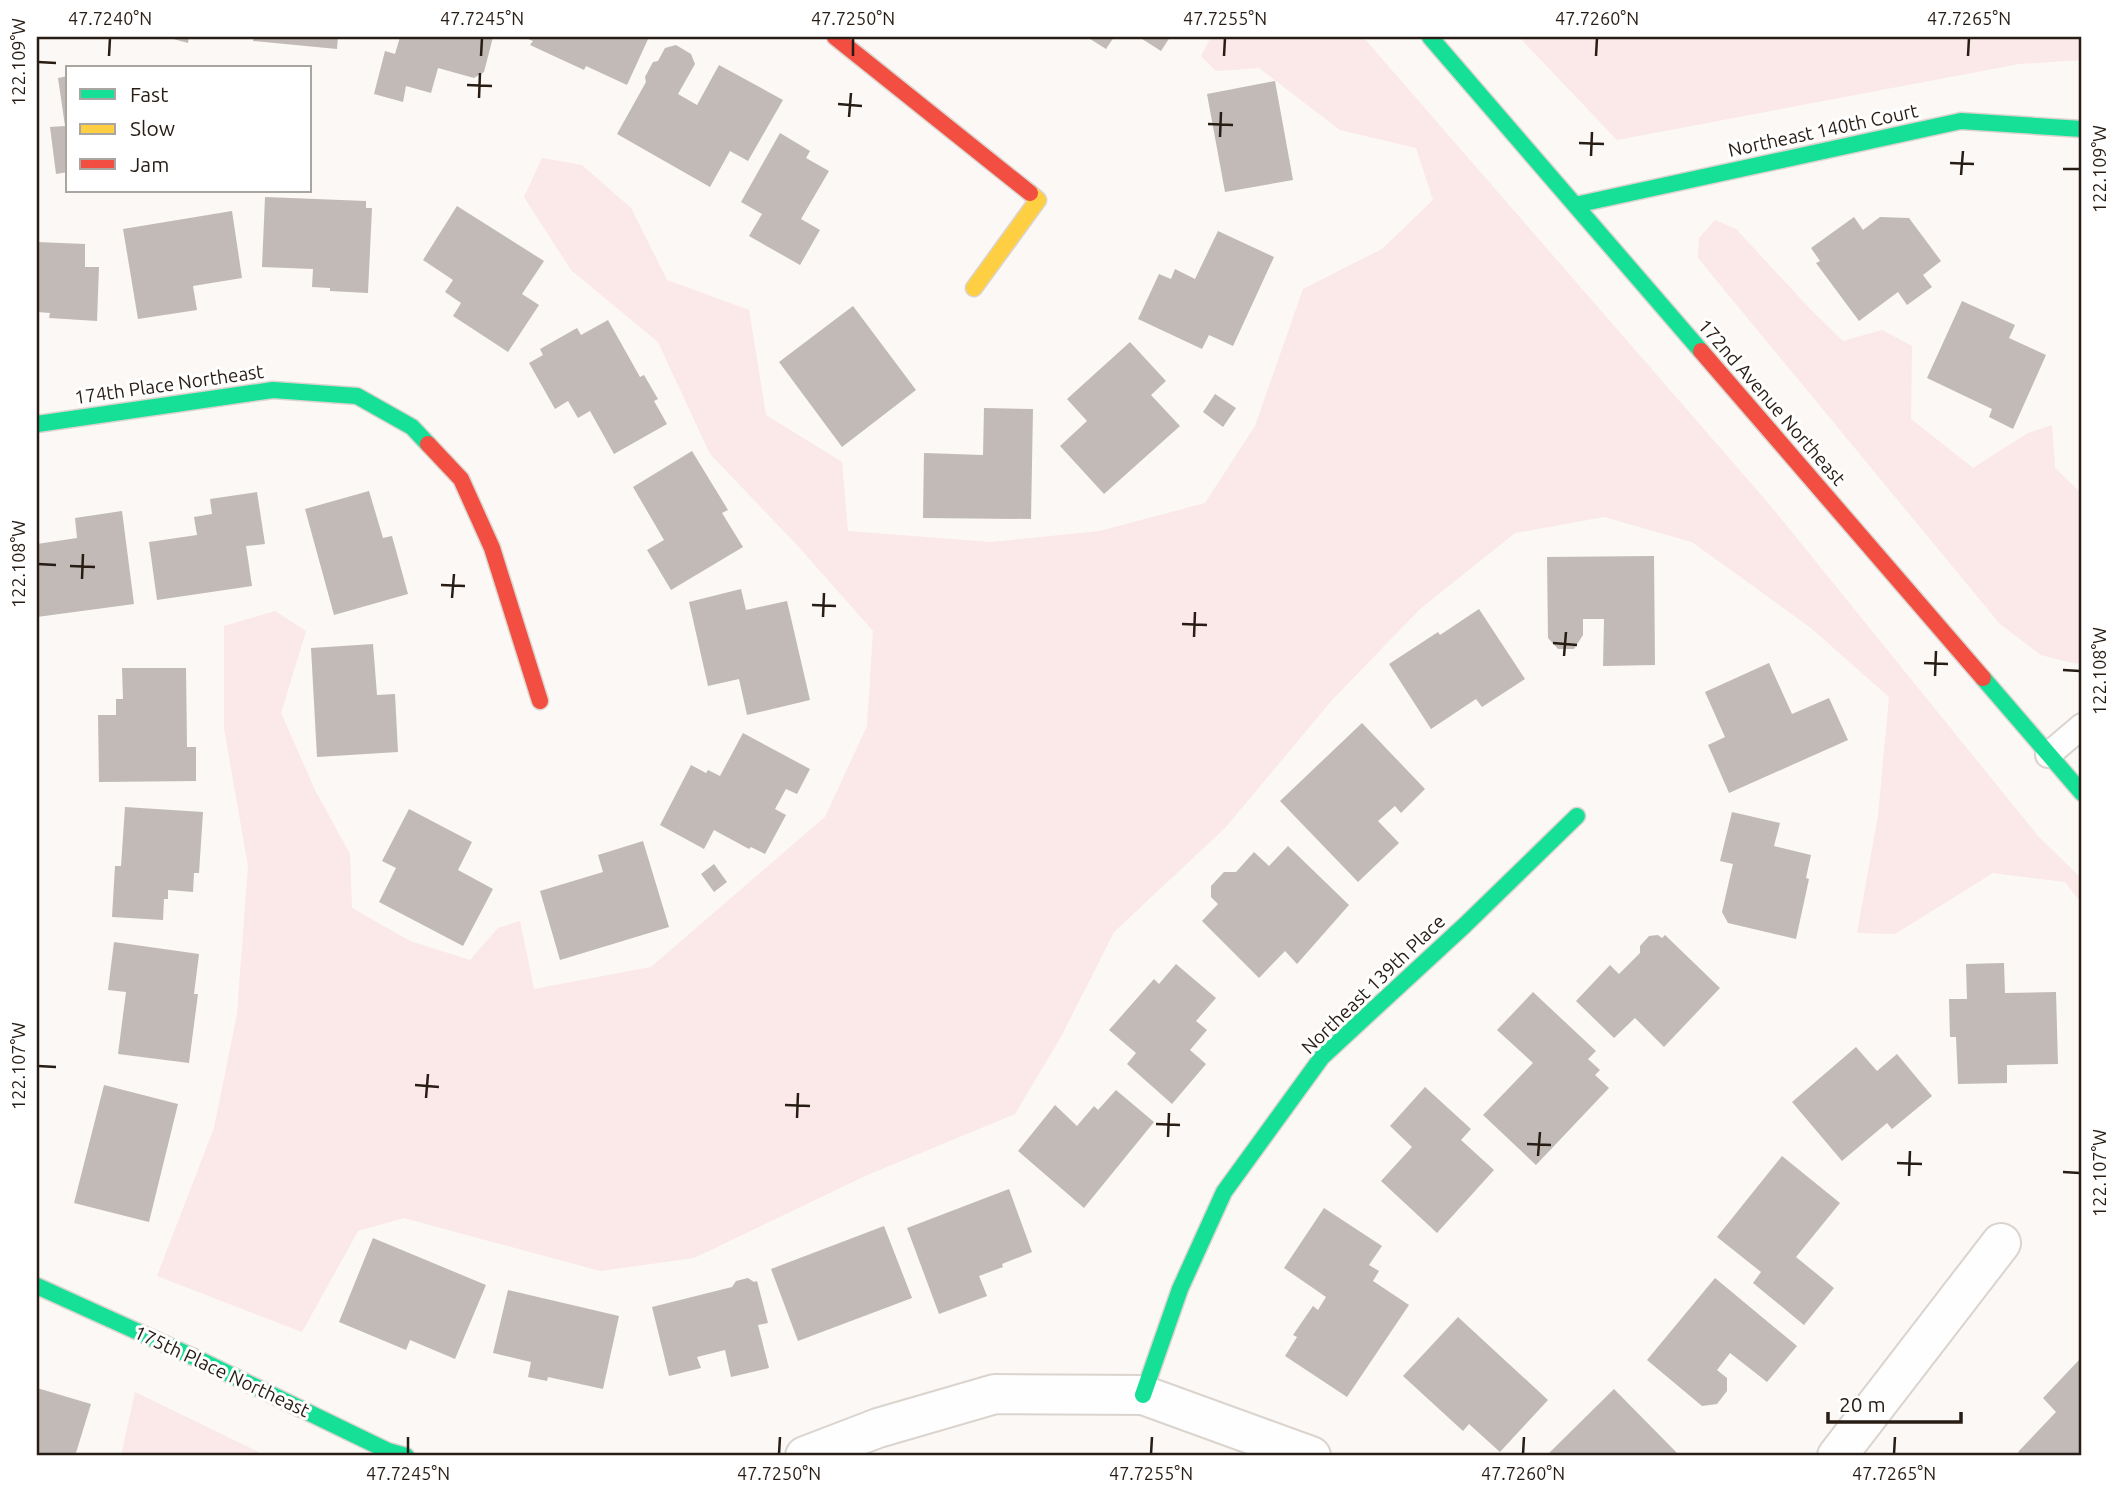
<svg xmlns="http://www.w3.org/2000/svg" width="2119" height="1493" font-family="Ubuntu,sans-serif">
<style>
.green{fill:#fbe8e8}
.building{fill:#c2bab6}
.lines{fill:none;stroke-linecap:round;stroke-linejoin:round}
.lane-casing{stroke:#dbd4ce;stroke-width:28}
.street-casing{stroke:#dbd4ce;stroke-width:42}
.fast-casing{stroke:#dbd4ce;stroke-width:19}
.slow-casing{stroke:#dbd4ce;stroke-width:19}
.jam-casing{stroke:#dbd4ce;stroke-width:19}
.lane{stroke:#fefefe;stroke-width:24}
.street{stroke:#fefefe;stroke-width:38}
.fast{stroke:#16e098;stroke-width:16}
.slow{stroke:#ffcf43;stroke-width:16}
.jam{stroke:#f24e42;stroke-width:16}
.ticks{fill:none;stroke:#281d14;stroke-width:2.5}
.labels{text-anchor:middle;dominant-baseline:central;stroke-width:6;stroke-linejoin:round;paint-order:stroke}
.street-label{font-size:19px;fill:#281d14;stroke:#fff}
.neatline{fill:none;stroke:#281d14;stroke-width:2.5}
.ticks-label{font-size:18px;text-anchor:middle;fill:#281d14}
</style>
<rect width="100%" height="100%" fill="#fbf8f5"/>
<path class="green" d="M 1211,37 L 1363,37 L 1769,504 L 2038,836 L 2082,879 L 2082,904 L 2065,882 L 1993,873 L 1895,934 L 1857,933 L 1878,816 L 1889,697 L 1811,628 L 1692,542 L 1604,517 L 1515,533 L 1420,609 L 1332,700 L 1225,828 L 1114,932 L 1062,1035 L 1015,1114 L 865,1176 L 694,1258 L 600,1271 L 404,1218 L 358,1231 L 302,1332 L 157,1276 L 214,1128 L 237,1014 L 248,866 L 224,728 L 224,626 L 275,611 L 306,631 L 281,713 L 315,790 L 350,854 L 352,908 L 410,941 L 470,960 L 498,928 L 520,921 L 534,989 L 651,967 L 825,817 L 867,726 L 873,631 L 797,545 L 710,454 L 658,342 L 571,270 L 524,197 L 542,158 L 582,165 L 631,208 L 667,280 L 749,310 L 766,415 L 842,462 L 848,531 L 991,542 L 1100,531 L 1205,503 L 1255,426 L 1303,289 L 1382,249 L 1433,200 L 1416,148 L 1340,130 L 1259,68 L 1216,71 L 1201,56 Z
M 1519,37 L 2082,37 L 2082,60 L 2019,64 L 1617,140 Z
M 1715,220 L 1736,229 L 1811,310 L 1843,341 L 1882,330 L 1912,346 L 1911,419 L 1973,468 L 2028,433 L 2052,425 L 2055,468 L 2082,494 L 2082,660 L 2077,664 L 2041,655 L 2000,624 L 1698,258 L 1699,238 Z
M 135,1392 L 267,1456 L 121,1456 Z"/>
<path class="building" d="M 166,37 L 189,37 L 188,43 Z
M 254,37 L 338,37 L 337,49 L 253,41 Z
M 400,37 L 493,37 L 484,72 L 474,78 L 438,68 L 431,93 L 406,86 L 403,102 L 374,94 L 385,51 L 395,54 Z
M 523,37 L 649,37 L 627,85 L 586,66 L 584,70 L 530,45 L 533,41 Z
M 1087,37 L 1114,37 L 1106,49 Z
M 1139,37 L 1170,37 L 1161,51 Z
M 676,45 L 691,54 L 695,64 L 678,94 L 697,105 L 719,65 L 783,100 L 748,161 L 730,151 L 710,187 L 617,134 L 646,82 L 645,77 L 653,62 L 658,61 L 665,48 Z
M 68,76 L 68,172 L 56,174 L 50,127 L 65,126 L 58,78 Z
M 1275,81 L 1293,180 L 1225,192 L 1207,94 Z
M 780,133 L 810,151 L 806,158 L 829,171 L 801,219 L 820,230 L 800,265 L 749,236 L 762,214 L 741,202 Z
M 265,197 L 366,201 L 366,208 L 372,208 L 368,293 L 330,291 L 330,288 L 312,287 L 313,269 L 262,267 Z
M 457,206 L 544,261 L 522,294 L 539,305 L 508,352 L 453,316 L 461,303 L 445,292 L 453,280 L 423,260 Z
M 232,211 L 242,278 L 193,286 L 197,310 L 138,319 L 123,229 Z
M 1854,217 L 1863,230 L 1880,217 L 1909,218 L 1941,261 L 1923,275 L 1932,287 L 1907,305 L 1898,292 L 1859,321 L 1816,263 L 1820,261 L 1811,248 Z
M 1218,231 L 1274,257 L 1233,346 L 1209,335 L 1202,349 L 1138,319 L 1159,274 L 1171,279 L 1175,269 L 1195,279 Z
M 37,242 L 85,244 L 85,267 L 99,267 L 97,321 L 49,318 L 50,313 L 37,312 Z
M 1962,301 L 2015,325 L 2009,338 L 2046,355 L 2013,429 L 1989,417 L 1992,409 L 1927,378 Z
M 853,306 L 916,390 L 842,447 L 779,362 Z
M 608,320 L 640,377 L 644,375 L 658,399 L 654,401 L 667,424 L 614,454 L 590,411 L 578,418 L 568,401 L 555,409 L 529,363 L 543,355 L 540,349 L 577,328 L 581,335 Z
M 1130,342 L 1166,381 L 1151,395 L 1180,426 L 1104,494 L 1060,446 L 1087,421 L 1067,399 Z
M 1215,394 L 1236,408 L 1223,427 L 1203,412 Z
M 984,408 L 1033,409 L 1031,519 L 923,518 L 924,453 L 983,455 Z
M 692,451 L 728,510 L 722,513 L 743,547 L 671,590 L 647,550 L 664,540 L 633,487 Z
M 369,491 L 383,538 L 392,536 L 408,594 L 334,615 L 305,509 Z
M 257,492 L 265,544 L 246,546 L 252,586 L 157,600 L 149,542 L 197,535 L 194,517 L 212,514 L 210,499 Z
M 122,511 L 134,604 L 37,617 L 37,544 L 77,538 L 75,518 Z
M 1654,556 L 1655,665 L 1603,666 L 1604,619 L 1583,619 L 1583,635 L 1574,649 L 1558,649 L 1548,638 L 1547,557 Z
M 741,589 L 746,610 L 787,601 L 810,700 L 747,715 L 739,679 L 708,686 L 689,602 Z
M 1479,609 L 1525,679 L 1482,707 L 1476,699 L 1431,729 L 1389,664 L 1438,632 L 1440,635 Z
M 373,644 L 377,695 L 395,694 L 398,752 L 317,757 L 311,648 Z
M 1769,663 L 1792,714 L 1829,698 L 1848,740 L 1729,793 L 1708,745 L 1725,737 L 1705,692 Z
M 122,668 L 186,668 L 187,747 L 196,747 L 196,781 L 99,782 L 98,715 L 116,715 L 116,699 L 123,699 Z
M 1362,723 L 1425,789 L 1401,813 L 1395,806 L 1378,821 L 1399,843 L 1358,882 L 1280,801 Z
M 743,733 L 810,769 L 797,794 L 786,789 L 775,809 L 786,815 L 765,854 L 751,847 L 749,849 L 714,830 L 704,849 L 660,825 L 691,765 L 706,773 L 708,770 L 720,776 Z
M 125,807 L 203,812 L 199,873 L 194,873 L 193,892 L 168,890 L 168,899 L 164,899 L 163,920 L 112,917 L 115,866 L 121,866 Z
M 409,809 L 472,842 L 458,870 L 493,889 L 463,946 L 379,902 L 396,868 L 382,861 Z
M 1732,812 L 1780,823 L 1774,846 L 1811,855 L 1806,878 L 1809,879 L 1796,939 L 1728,923 L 1722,912 L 1733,864 L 1720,861 Z
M 643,841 L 669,927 L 560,960 L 540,891 L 603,872 L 598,855 Z
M 1288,846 L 1349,905 L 1297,964 L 1285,951 L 1259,978 L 1202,921 L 1218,904 L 1211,897 L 1211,886 L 1224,872 L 1236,872 L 1254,852 L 1269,866 Z
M 714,864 L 727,882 L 714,892 L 701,874 Z
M 1658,935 L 1662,938 L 1665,935 L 1720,988 L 1664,1047 L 1635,1018 L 1614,1038 L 1576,1001 L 1610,965 L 1619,974 L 1640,953 L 1640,946 L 1649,936 Z
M 114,942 L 199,954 L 194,994 L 198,994 L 189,1063 L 118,1054 L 126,992 L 108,990 Z
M 2004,963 L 2005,993 L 2056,992 L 2058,1064 L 2007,1065 L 2007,1083 L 1958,1084 L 1956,1037 L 1950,1037 L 1949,999 L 1967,999 L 1966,964 Z
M 1176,964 L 1216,998 L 1196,1021 L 1207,1030 L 1190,1050 L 1206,1064 L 1172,1104 L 1127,1064 L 1136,1053 L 1109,1030 L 1154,979 L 1159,984 Z
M 1533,992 L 1596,1051 L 1588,1059 L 1600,1070 L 1595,1075 L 1609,1088 L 1536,1165 L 1483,1115 L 1533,1063 L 1497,1030 Z
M 1856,1047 L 1877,1071 L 1897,1054 L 1932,1096 L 1892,1129 L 1887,1123 L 1842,1161 L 1792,1102 Z
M 104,1085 L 178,1104 L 149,1222 L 74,1203 Z
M 1425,1087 L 1471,1129 L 1461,1140 L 1494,1170 L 1437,1233 L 1381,1181 L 1412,1147 L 1390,1126 Z
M 1116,1090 L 1154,1122 L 1084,1208 L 1018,1151 L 1055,1105 L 1077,1126 L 1094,1106 L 1098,1110 Z
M 1782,1156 L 1840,1203 L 1796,1257 L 1834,1288 L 1804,1325 L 1753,1283 L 1761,1272 L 1717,1237 Z
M 1009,1189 L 1032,1252 L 1002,1264 L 1003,1267 L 979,1276 L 987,1296 L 939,1314 L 907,1228 Z
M 1324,1208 L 1382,1246 L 1369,1265 L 1379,1271 L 1373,1281 L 1409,1305 L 1347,1397 L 1285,1356 L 1297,1337 L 1293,1335 L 1313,1306 L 1318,1310 L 1326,1297 L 1284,1268 Z
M 884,1226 L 912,1298 L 798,1341 L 771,1269 Z
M 373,1238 L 486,1285 L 455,1359 L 410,1340 L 406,1350 L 339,1322 Z
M 748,1278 L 754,1282 L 757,1281 L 768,1323 L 758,1325 L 769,1368 L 731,1377 L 725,1350 L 697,1357 L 701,1368 L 669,1376 L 652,1307 L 732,1287 L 736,1281 Z
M 1715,1278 L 1797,1346 L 1767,1382 L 1730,1353 L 1717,1370 L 1727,1378 L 1727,1391 L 1717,1404 L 1702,1406 L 1647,1360 Z
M 508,1290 L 619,1316 L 603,1389 L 548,1377 L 547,1381 L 528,1377 L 531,1362 L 493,1353 Z
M 1458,1317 L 1548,1400 L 1500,1452 L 1469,1424 L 1463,1431 L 1403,1376 Z
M 2079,1360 L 2082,1363 L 2082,1456 L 2023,1456 L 2018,1452 L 2056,1412 L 2043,1398 Z
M 37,1388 L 91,1404 L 75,1456 L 37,1456 Z
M 1614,1389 L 1680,1456 L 1546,1456 Z"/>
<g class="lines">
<defs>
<path id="lane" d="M 2048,755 L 2082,726"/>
<path id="street" d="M 805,1456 L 878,1428 L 995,1394 L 1143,1395 L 1311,1456
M 1837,1456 L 2001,1243"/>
<path id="fast" d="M 1430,37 L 1701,351
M 1575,205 L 1961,121 L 2082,129
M 37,424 L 273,390 L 357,396 L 412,427 L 428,444
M 1983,678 L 2082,793
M 37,1286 L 200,1360 L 388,1451 L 406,1456
M 1143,1395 L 1180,1289 L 1224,1192 L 1322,1057 L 1465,925 L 1577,816"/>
<path id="slow" d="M 974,288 L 1038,200 L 1030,193"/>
<path id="jam" d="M 835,37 L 1030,193
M 1701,351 L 1983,678
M 428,444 L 461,479 L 492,548 L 540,701"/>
</defs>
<use href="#lane" class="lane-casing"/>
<use href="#street" class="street-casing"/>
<use href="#fast" class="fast-casing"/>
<use href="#slow" class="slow-casing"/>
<use href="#jam" class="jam-casing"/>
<use href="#lane" class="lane"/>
<use href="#street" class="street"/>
<use href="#fast" class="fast"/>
<use href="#slow" class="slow"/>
<use href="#jam" class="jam"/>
</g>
<path class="ticks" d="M 109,56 L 110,38M 481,56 L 482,38M 853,56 L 853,38M 1224,56 L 1225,38M 1596,56 L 1597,38M 1968,56 L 1969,38M 38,62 L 56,63M 467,85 L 492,86M 479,98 L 480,73M 838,104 L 862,106M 849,117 L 851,93M 1208,124 L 1233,125M 1220,137 L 1221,112M 1579,143 L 1604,144M 1591,156 L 1592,132M 1950,163 L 1974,164M 2063,169 L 2080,169M 1961,175 L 1963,151M 38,564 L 56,565M 70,566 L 95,567M 82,579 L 83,554M 441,585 L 465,586M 452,598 L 454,574M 812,605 L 836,606M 823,617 L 824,593M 1182,624 L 1207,625M 1194,637 L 1195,612M 1553,643 L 1577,645M 1564,656 L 1566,632M 1924,663 L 1948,664M 2063,670 L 2080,671M 1935,676 L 1936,651M 38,1066 L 56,1067M 415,1085 L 439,1087M 426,1098 L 428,1074M 785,1105 L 810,1106M 797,1118 L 798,1093M 1156,1124 L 1180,1125M 1168,1137 L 1169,1113M 1527,1144 L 1551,1145M 1538,1156 L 1540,1132M 1897,1163 L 1922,1164M 2063,1172 L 2080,1173M 1909,1176 L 1910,1151M 408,1454 L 408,1437M 779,1454 L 780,1437M 1151,1454 L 1152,1437M 1523,1454 L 1524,1437M 1894,1454 L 1895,1437"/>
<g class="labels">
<g class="street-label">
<text transform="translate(1823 130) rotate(-12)">Northeast 140th Court</text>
<text transform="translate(169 384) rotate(-8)">174th Place Northeast</text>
<text transform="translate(1772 402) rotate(49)">172nd Avenue Northeast</text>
<text transform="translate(1373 984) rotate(-44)">Northeast 139th Place</text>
<text transform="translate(222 1371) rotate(25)">175th Place Northeast</text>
</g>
</g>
<rect width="2119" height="1493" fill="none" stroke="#ffffff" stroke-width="77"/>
<rect x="66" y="66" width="245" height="126" fill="#ffffff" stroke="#a9a5a1" stroke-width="2"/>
<rect x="80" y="89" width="35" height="10" fill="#16e098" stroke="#a9a5a1" stroke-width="2"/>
<text x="130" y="102" font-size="21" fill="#281d14">Fast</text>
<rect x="80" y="124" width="35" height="10" fill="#ffcf43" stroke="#a9a5a1" stroke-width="2"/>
<text x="130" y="136" font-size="21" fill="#281d14">Slow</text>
<rect x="80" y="159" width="35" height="10" fill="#f24e42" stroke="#a9a5a1" stroke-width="2"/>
<text x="130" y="172" font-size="21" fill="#281d14">Jam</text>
<path d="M1828 1412v10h133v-10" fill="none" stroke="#281d14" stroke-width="3.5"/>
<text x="1839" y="1412" font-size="21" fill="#281d14" stroke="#ffffff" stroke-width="5" paint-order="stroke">20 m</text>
<rect x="38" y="38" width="2042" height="1416" class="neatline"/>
<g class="ticks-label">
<text x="110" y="25">47.7240°N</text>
<text x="482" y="25">47.7245°N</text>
<text x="853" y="25">47.7250°N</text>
<text x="1225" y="25">47.7255°N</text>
<text x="1597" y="25">47.7260°N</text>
<text x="1969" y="25">47.7265°N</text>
<text transform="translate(19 62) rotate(-90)" y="6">122.109°W</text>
<text transform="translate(2100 169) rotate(-90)" y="6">122.109°W</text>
<text transform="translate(19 564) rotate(-90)" y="6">122.108°W</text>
<text transform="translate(2100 671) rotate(-90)" y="6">122.108°W</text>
<text transform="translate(19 1066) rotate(-90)" y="6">122.107°W</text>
<text transform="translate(2100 1173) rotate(-90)" y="6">122.107°W</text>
<text x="408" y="1480">47.7245°N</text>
<text x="779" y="1480">47.7250°N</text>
<text x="1151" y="1480">47.7255°N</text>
<text x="1523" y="1480">47.7260°N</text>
<text x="1894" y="1480">47.7265°N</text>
</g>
</svg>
